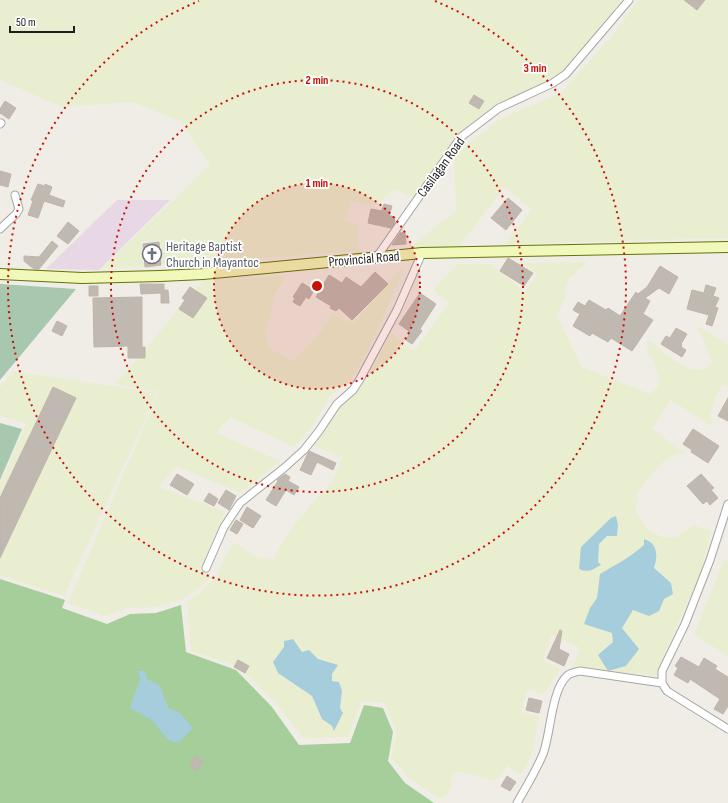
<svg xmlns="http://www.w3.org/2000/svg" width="728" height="803" font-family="'Sofia Sans Condensed',sans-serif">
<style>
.industrial{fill:#e8d7e4}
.farmland{fill:#eaeed1}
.forest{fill:#a6ce9b}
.cemetery{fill:#a7c8ae}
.water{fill:#a6cddc}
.building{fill:#c0b9b1;stroke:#c1b4a8}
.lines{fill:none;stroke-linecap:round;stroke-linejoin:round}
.street-casing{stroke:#a6a6a6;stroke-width:9}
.secondary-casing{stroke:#627407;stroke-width:12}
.street{stroke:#fff;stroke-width:7}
.secondary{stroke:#f1f8ba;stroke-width:10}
.ring{fill:none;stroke:#c91004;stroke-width:2;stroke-dasharray:2 4}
.labels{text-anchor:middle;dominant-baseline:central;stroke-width:3.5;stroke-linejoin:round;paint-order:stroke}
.street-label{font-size:14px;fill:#1f1f1f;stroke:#fff}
.worship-label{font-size:14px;fill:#5b616d;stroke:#fff;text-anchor:start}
.centre{fill:#c91004;stroke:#fff;stroke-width:2}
.ring-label{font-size:12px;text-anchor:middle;font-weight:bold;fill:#c91004;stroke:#fff;stroke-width:3.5;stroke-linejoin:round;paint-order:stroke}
</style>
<rect width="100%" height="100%" fill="#efede5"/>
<path class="industrial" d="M 117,200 L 170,200 L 99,270 L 46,269 Z"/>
<path class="farmland" d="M 0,0 L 621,0 L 606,22 L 553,83 L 493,112 L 447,150 L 414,198 L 394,189 L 378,204 L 368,205 L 351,201 L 345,220 L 358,224 L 357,233 L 359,251 L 163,265 L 160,240 L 141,242 L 144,267 L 102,268 L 210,165 L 180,121 L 133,102 L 62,107 L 0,80 Z
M 638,0 L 728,0 L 728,238 L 505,244 L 532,210 L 505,187 L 459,246 L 407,249 L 456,211 L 454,155 L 500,119 L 561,93 L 615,32 Z
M 587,262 L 569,279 L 565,291 L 565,298 L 557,316 L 582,367 L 650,394 L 659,386 L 659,377 L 654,361 L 647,352 L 648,341 L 654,344 L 676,362 L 691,369 L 706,369 L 712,362 L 703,339 L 696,326 L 701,328 L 723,341 L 728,346 L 728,386 L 722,384 L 715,399 L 710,417 L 714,427 L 671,400 L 652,428 L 685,454 L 674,455 L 663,462 L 640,488 L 637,494 L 636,513 L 648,530 L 664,538 L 677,537 L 693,525 L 711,531 L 701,572 L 659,665 L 657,676 L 573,667 L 580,648 L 552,635 L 543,660 L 560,669 L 544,694 L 527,689 L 521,712 L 539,716 L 532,753 L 524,771 L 518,774 L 507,765 L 502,774 L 494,781 L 471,774 L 457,772 L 451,777 L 451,788 L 446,796 L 440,799 L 408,777 L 391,758 L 397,732 L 385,703 L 362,701 L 348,737 L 325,737 L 304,739 L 275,702 L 238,666 L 191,651 L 187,603 L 217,577 L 224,558 L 234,542 L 254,556 L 273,560 L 283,541 L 296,523 L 320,494 L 331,483 L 343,457 L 311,445 L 335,410 L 357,392 L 372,370 L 391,333 L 414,351 L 449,303 L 433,290 L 458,264 L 491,264 L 525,292 L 538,274 L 522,263 Z
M 404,268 L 390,301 L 363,360 L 354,375 L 343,387 L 331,395 L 313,425 L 301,440 L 294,447 L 231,417 L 216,433 L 280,461 L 241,493 L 176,466 L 159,487 L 225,512 L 200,570 L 213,577 L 183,599 L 156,607 L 129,608 L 105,616 L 68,603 L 159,392 L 116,384 L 203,280 L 286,276 L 275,294 L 266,332 L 268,347 L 293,362 L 322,330 L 333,314 L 353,324 L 400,269 Z
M 14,371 L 157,393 L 64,596 L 0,575 L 0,484 L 27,423 L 0,416 L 0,387 Z
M 728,560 L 728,656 L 694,634 L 723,562 Z"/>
<path class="forest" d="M 0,579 L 65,600 L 62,608 L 107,624 L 130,614 L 156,613 L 181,605 L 186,652 L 236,670 L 272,707 L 299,745 L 350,743 L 364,705 L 383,708 L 393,732 L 388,761 L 405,783 L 434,803 L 0,803 Z"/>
<path class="cemetery" d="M 0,284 L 76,289 L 0,380 Z
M 0,423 L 22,429 L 0,480 Z"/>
<path class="water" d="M 616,516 L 618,525 L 617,536 L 607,536 L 599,544 L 598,562 L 601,565 C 592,570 588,573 579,569 L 581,547 L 611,518 Z
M 644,539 C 658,543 658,556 654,568 L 671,583 L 673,594 L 664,599 L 659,611 L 649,616 L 633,610 L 622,628 L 639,649 L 626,666 L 608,671 L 598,655 L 613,642 L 612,633 L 584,624 L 590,608 L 597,598 L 600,574 C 615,565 631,557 644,545 Z
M 293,639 L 302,652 L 309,650 L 318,659 L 338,665 L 332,674 L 332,681 L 339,682 L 342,691 L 340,708 L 343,713 L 334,731 L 332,726 L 322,719 L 312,696 L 278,673 L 273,662 L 284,647 L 284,641 Z
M 138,671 L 145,671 L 147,679 L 159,685 L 169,709 L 179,712 L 193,728 L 178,743 L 168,740 L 153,721 L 130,708 L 140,679 Z"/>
<path class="building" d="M 684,0 L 705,0 L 697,10 Z
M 474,95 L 484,101 L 479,109 L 469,103 Z
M 5,101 L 16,108 L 9,119 L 0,113 L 0,109 Z
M 0,171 L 11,174 L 8,187 L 0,185 Z
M 38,184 L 45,186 L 45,184 L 52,187 L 49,195 L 65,201 L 63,207 L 44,201 L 38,218 L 28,215 L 33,201 L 31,200 Z
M 508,198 L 522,210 L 506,230 L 491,218 Z
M 384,204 L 392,206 L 389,216 L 395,217 L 394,224 L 391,228 L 368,223 L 371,209 L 382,211 Z
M 68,222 L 79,231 L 68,244 L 57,236 Z
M 405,232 L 406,244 L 392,245 L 400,233 Z
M 52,241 L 58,246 L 39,269 L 34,269 L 24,261 L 24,256 L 39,257 Z
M 159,242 L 161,265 L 145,267 L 143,244 Z
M 508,258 L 533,273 L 524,286 L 500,271 Z
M 660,266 L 678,277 L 669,294 L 659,288 L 645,298 L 650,301 L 643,314 L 653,320 L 632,351 L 611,338 L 608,342 L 592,333 L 590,336 L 573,326 L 580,314 L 573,310 L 578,302 L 585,306 L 589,300 L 606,310 L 608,308 L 620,316 L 636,292 L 638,294 L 647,287 Z
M 375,272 L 388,284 L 352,320 L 339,308 L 336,311 L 330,308 L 331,306 L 316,297 L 329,275 L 342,283 L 346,277 L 361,287 Z
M 302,283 L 314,290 L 309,299 L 306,297 L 300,306 L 293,302 L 295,298 L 293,297 Z
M 140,284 L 164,284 L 164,290 L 168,290 L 169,303 L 161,303 L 161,293 L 141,294 Z
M 706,285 L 716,288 L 713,296 L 719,298 L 715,307 L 718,308 L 712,326 L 706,324 L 709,315 L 687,309 L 692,290 L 704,293 Z
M 89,286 L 98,286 L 98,296 L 89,296 Z
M 190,287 L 207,298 L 193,318 L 179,309 L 185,300 L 182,298 Z
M 420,293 L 436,304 L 420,329 L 422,331 L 412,344 L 406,340 L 409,334 L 408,333 L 409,331 L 399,324 Z
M 142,297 L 142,347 L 145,347 L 145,358 L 128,358 L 128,346 L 94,347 L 93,298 Z
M 57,321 L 67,326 L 62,336 L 52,331 Z
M 676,328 L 687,334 L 681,344 L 682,345 L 681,347 L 686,350 L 682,357 L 661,344 L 666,336 L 670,338 Z
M 53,387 L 76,398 L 0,558 L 0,498 Z
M 728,398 L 728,421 L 718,416 Z
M 693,429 L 719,446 L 708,463 L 691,452 L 692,450 L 683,444 Z
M 309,451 L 336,463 L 333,470 L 317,462 L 311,475 L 300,470 Z
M 177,474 L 194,484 L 187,495 L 170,485 Z
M 285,474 L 290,477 L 288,481 L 299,487 L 294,495 L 286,490 L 276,506 L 266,500 L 278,481 L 277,480 Z
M 701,474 L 714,488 L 711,490 L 718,498 L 710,505 L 707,501 L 703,504 L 687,486 Z
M 226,490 L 236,496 L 229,510 L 218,503 Z
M 209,493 L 218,499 L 214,506 L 204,501 Z
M 247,507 L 261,516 L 253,528 L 240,520 Z
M 236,520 L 243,524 L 237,534 L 230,530 Z
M 560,630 L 562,631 L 559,649 L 569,654 L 564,666 L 547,658 Z
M 681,657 L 699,667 L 704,658 L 717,666 L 715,669 L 728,677 L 728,706 L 723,714 L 714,709 L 720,699 L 690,679 L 688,683 L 674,675 L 678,668 L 675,666 Z
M 238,660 L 249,666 L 245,673 L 234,667 Z
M 529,698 L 542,701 L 539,713 L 526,710 Z
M 195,756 L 203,761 L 197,771 L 190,766 Z
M 507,776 L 516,782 L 510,791 L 501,786 Z"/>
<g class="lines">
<defs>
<path id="street" d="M 0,124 L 1,123
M 0,229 L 16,214 L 19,209 L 15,195
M 376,258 L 461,137 L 499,108 L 553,83 L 566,74 L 629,0
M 728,504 L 710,560 L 685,624 L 662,671 L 662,683 L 667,691 L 728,729
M 206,568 L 224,527 L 240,503 L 284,468 L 304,450 L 319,431 L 337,404 L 353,390 L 360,379 L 397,310 L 422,253
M 517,803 C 526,787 536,771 543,754 C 551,734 551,689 568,675 C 571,673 576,672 580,671 L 662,683"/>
<path id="secondary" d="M 0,274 L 82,278 L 160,276 L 203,274 L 422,253 L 728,247"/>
</defs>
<use href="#street" class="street-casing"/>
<use href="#secondary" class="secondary-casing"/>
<use href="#street" class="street"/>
<use href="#secondary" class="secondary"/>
</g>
<circle cx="317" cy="286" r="103" fill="#c91004" fill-opacity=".12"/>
<g class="ring">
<circle cx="317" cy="286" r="103"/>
<circle cx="317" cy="286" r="206"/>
<path d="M435 1A309 309 0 1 1 199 1"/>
</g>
<defs>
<symbol id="church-ring" viewBox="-11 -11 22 22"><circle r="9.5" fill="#fff" stroke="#6b7280" stroke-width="1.5"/><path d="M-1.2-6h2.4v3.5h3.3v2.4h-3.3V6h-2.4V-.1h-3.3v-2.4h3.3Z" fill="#6b7280"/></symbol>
</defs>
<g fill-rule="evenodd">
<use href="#church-ring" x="141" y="243" width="22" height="22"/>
</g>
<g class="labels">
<g class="street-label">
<text transform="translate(441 167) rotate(-54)">Casilagan Road</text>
<text transform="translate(364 259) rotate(-5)">Provincial Road</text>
</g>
<g class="worship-label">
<text x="166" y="246">Heritage Baptist<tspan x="166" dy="16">Church in Mayantoc</tspan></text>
</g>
</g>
<circle cx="317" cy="286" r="6" class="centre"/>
<g class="ring-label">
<text x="535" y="72">3 min</text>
<text x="317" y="84">2 min</text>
<text x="317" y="187">1 min</text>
</g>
<path d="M10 26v6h64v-6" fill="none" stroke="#1f1f1f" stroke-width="2"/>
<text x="16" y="26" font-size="12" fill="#1f1f1f" stroke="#ffffff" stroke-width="3" paint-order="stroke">50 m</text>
</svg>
